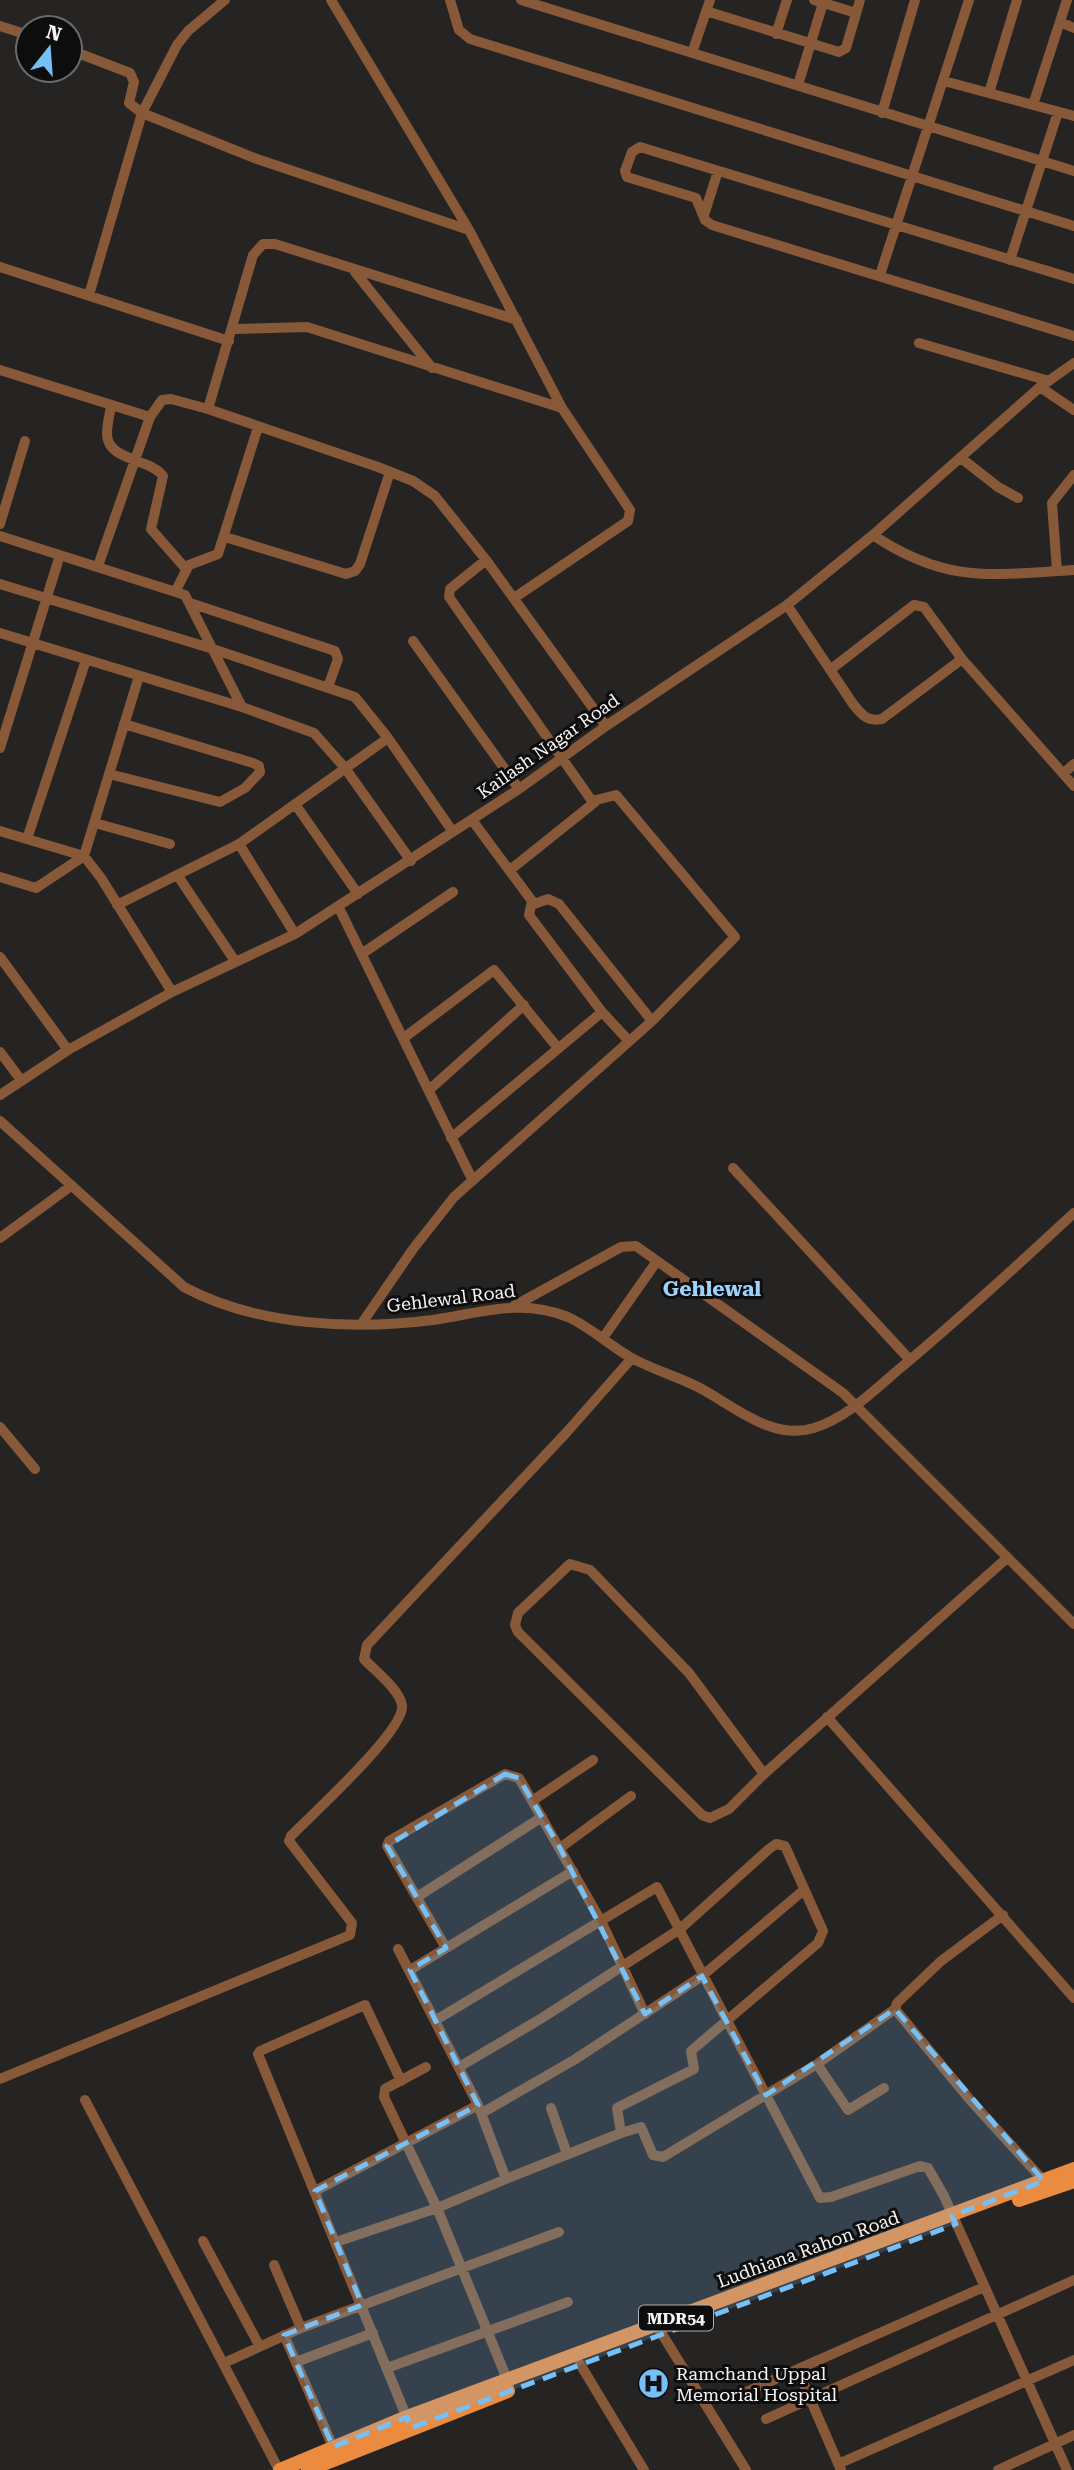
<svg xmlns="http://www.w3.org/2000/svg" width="1074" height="2470" font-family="'Roboto Serif',serif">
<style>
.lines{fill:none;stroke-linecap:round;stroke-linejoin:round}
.minor{stroke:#875938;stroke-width:10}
.major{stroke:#eb8b40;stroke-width:14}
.marked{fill:#75c0f6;fill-opacity:0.2;stroke:#75c0f6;stroke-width:5;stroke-dasharray:14 9;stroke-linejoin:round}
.labels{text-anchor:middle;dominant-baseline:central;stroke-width:6;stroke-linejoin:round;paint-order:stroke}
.shield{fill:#0e0d0d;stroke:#b0afaf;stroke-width:2}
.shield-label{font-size:16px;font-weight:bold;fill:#f6f4f4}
.street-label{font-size:18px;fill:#f6f4f4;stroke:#0e0d0d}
.poi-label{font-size:18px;fill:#f6f4f4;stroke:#0e0d0d;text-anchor:start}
.quarter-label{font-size:21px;font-weight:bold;fill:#9dd3fb;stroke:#0e0d0d}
</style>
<rect width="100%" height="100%" fill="#262323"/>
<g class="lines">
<path class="minor" d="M 331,0 L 469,230 L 562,408 L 630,510 L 628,521 L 514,598
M 450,0 L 459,30 L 470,39 L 1074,226
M 521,0 L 1074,171
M 814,0 L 856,13
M 706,11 L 839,52 L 846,48 L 860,0
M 1060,22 L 1074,28
M 0,26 L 28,35
M 776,34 L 787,0
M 70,50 L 130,73 L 134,82 L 129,103 L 142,113 L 257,159 L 469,230
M 692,53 L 710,0
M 944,81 L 1074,116
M 798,85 L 823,3
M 989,93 L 1017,0
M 1033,105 L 1067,0
M 882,113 L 915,0
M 704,215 L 718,171
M 1010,260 L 1058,112
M 0,267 L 229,341
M 355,272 L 432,368
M 880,275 L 969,0
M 1074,279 L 640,147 L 632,152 L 625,171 L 627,177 L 696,198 L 705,220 L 712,225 L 1074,336
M 89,295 L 142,113 L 177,45 L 188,31 L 225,0
M 233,329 L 307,327 L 562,408
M 919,343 L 1049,381
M 0,370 L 150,417
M 1040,387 L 1074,410
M 111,405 C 110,414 107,424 107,433 C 106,461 150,458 163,476 L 151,529 L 186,569
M 208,409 L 253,255 L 263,244 L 275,244 L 517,320
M 961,458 L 998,487 L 1018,498
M 0,524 L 25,441
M 873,535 C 946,584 991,575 1074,570
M 0,536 L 185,595 L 242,707
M 225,537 L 346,574 L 355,571 L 360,564 L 390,472
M 98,566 L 150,417 L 162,400 L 171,399 L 208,409 L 378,467 L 413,481 L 435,496 L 486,560 L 606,726
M 1057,571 L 1052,503 L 1074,475
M 0,584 L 210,648 L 355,697 L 388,738 L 453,832
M 176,590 L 189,565 L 218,554 L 258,427
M 190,603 L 335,651 L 338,659 L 328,687
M 787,605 L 853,704 C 862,715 867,722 882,719 L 962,659
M 0,633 L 242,707 L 314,733 L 345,768 L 411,861
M 413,641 L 519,789
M 830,670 L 914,605 L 924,607 L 962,659 L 1074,786
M 0,748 L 60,555
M 109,774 L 220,802 L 245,788 L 260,772 L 259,766 L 253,763 L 124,724
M 1063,774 L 1074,764
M 295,804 L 358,894
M 472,820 L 532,901 L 529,915 L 602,1012 L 629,1041
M 95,823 L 170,844
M 0,831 L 84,856 L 101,878 L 172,992
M 27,839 L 86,660
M 239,844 L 295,934
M 510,870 L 595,802
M 178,876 L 235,961
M 0,877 L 36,888 L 84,856 L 139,676
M 534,904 L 548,899 L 559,904 L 652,1021
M 117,905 L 239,844 L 388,738
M 339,908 L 472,1179
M 363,953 L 453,892
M 0,957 L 68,1050
M 405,1037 L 494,970 L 558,1048
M 0,1052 L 21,1080
M 429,1090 L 524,1005
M 0,1095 L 68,1050 L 172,992 L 295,934 L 519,789 L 606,726 L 787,605 L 873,535 L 1040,387 L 1074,363
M 0,1121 L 184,1287 C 256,1326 353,1330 433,1320 C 480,1313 521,1298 568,1317 C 590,1327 609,1345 630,1357 C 651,1369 676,1376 698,1387 C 733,1405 771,1441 814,1428 C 849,1417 876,1388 904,1365 C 962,1316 1018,1265 1074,1213
M 451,1138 L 602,1012
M 733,1168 L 910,1360
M 0,1238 L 71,1186
M 514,1306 L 621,1247 L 636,1246 L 843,1393 L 1074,1624
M 362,1323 L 413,1249 L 454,1197 L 652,1021 L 735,937 L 616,795 L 592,801 L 449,597 L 450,589 L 486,560
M 603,1338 L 657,1261
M 0,1427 L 35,1469
M 827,1717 L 1074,1998
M 764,1774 L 729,1809 L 710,1818 L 702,1815 L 518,1632 L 515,1625 L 518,1613 L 570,1564 L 590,1570 L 689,1673 L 764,1774 L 1007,1558
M 532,1801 L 593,1760
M 560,1848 L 631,1796
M 417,1897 L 542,1817
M 1003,1915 L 941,1961 L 897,2003 L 895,2009 L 971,2101 L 1044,2181
M 446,1948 L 387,1846 L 389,1841 L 505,1774 L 519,1778 L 601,1921 L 645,2014
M 410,1970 L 573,1871
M 436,2020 L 657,1887 L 820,2198 L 831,2197 L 920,2166 L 928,2168 L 944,2196 L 1067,2470
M 817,2064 L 848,2110 L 884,2088
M 426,2067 L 385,2089 L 384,2097 L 437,2208 L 509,2384
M 459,2067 L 542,2018 L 680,1929 L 769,1849 L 776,1844 L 785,1846 L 823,1931 L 818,1943 L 691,2051 L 694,2069 L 617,2108 L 621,2133 L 506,2179
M 0,2079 L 350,1935 L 352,1923 L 289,1841 L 291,1836 C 311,1815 406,1730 402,1705 C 399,1689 375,1671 364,1659 L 367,1645 L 566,1433 L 632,1358
M 401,2081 L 365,2005 L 260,2051 L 258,2054 L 409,2423
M 85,2100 L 279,2470
M 551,2108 L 567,2154
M 482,2113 L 574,2060 L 702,1976 L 804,1890
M 621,2133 L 641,2127 L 653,2155 L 663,2157 L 817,2064 L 895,2009
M 315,2191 L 478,2105
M 203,2241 L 259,2345
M 336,2242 L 437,2208 L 506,2179 L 478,2105 L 398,1949
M 274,2265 L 301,2328
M 657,2326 L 746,2470
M 284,2335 L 333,2447
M 296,2362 L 373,2333
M 224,2363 L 301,2328 L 559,2232
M 580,2364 L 644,2470
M 387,2368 L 568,2302
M 798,2371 L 841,2470
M 746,2392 L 984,2287
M 766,2419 L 1074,2280
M 838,2464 L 1074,2360
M 998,2470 L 1074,2435"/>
<path class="major" d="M 1019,2200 L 1074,2181
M 280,2470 L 407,2417 L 1074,2169
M 308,2470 L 508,2391"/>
</g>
<path class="marked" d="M 505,1774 L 519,1778 L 560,1848 L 645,2014 L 702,1976 L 766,2095 L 895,2009 L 1044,2181 L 952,2216 L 956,2224 L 872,2256 L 411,2428 L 407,2417 L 333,2447 L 284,2335 L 362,2305 L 315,2191 L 478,2105 L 410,1970 L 446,1948 L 387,1846 Z"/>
<defs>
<symbol id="hospital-disc" viewBox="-11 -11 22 22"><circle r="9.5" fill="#75c0f6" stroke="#0e0d0d"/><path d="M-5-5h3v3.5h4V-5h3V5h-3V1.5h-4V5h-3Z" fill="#111"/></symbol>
</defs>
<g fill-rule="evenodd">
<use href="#hospital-disc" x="636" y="2366" width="35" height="35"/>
</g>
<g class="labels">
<rect class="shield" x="639" y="2305.5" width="74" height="25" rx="5"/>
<g class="shield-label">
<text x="676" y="2318">MDR54</text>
</g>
<g class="street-label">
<text transform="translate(548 746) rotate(-35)">Kailash Nagar Road</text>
<text transform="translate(451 1298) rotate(-7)">Gehlewal Road</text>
<text transform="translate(808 2249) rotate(-20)">Ludhiana Rahon Road</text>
</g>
<g class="poi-label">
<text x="676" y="2373">Ramchand Uppal<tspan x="676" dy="21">Memorial Hospital</tspan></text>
</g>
<g class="quarter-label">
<text x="712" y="1289">Gehlewal</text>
</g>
</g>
<g transform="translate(49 49) rotate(17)"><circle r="33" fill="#0e0d0d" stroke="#6b6969" stroke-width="2"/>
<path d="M0-5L12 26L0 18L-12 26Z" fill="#75c0f6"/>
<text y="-10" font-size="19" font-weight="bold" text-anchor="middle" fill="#f6f4f4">N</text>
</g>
</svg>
